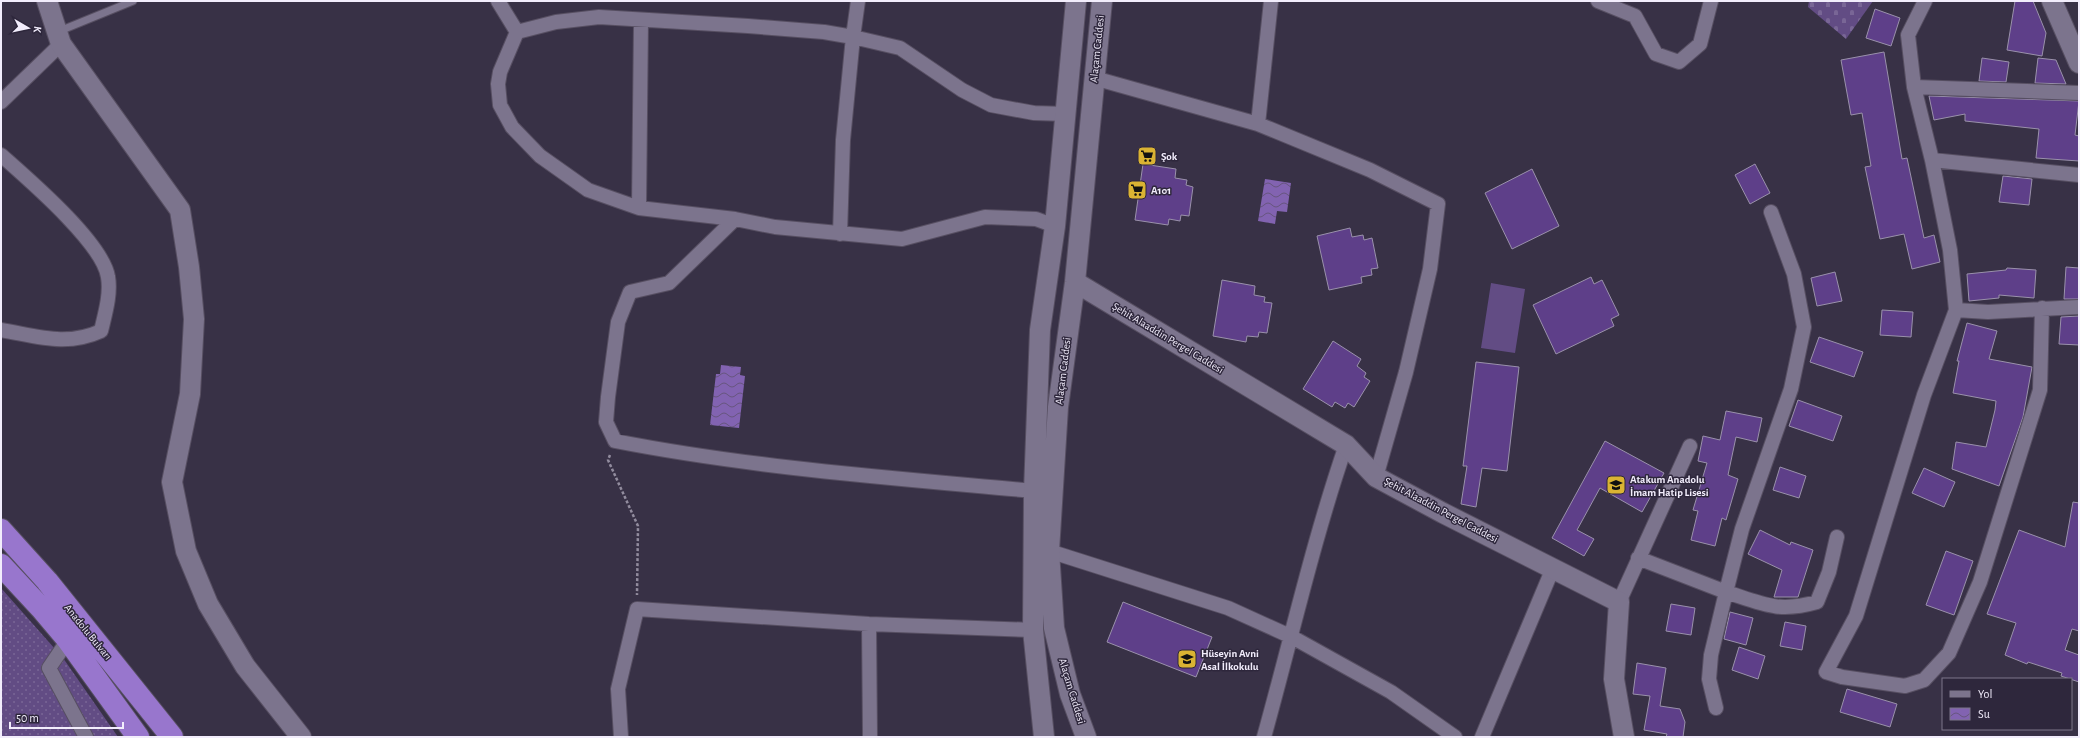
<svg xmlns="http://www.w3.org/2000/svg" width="2080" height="738" font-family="'Alegreya Sans',sans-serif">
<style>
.grass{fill:url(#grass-dots)}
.cemetery{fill:url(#cemetery-stones)}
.garden{fill:#624c84}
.water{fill:url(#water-waves)}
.building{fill:#5e3f89;stroke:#9a91ab}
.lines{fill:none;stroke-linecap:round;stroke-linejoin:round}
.lane-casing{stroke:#574f62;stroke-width:9}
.street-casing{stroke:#574f62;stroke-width:16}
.secondary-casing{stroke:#574f62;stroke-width:22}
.highway-casing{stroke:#574f62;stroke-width:24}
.path{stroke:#928c9e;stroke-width:2.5;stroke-dasharray:3 2;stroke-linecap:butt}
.lane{stroke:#7c748d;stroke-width:7}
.street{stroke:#7c748d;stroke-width:14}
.secondary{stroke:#7c748d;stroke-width:20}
.highway{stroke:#9876cd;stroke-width:22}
.labels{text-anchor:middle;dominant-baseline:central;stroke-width:3;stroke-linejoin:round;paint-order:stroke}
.street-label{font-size:11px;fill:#f2edfc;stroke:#2e273c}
.poi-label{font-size:11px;font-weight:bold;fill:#f2edfc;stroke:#2e273c;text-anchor:start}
</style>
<defs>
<pattern id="grass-dots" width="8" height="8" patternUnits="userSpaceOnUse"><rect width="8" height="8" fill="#624c84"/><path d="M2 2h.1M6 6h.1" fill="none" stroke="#796696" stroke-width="1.8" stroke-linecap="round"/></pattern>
<pattern id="cemetery-stones" width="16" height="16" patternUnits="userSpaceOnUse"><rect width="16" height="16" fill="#624c84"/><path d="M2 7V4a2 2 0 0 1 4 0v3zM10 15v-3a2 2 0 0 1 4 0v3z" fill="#796696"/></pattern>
<pattern id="water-waves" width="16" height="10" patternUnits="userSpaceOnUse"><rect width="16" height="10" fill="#8263b1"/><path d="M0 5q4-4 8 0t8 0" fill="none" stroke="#66557e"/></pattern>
</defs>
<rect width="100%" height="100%" fill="#383146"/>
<path class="grass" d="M 1,588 L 63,658 L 118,737 L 1,737 Z"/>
<path class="cemetery" d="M 1809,1 L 1873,1 L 1846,39 L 1808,7 Z"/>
<path class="garden" d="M 1491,283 L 1525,289 L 1515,353 L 1481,348 Z"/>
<path class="water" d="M 1265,179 L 1291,183 L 1287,212 L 1277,211 L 1275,224 L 1258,221 Z
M 721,365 L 741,367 L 740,375 L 745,376 L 739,428 L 710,425 L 716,374 L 720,374 Z"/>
<path class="building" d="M 2015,1 L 2033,1 L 2046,33 L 2042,56 L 2007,50 Z
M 1875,9 L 1900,18 L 1891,46 L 1866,38 Z
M 1884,52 L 1902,159 L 1907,158 L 1924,238 L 1934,235 L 1940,262 L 1912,269 L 1904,234 L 1880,239 L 1865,167 L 1871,166 L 1862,113 L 1851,115 L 1841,60 Z
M 1982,58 L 2009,62 L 2006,82 L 1979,81 Z
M 2038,58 L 2056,60 L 2066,84 L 2035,83 Z
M 1929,96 L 2079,101 L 2075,135 L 2079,136 L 2079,161 L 2036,158 L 2039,129 L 1965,121 L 1965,114 L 1934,120 Z
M 1143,164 L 1176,169 L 1175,178 L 1187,180 L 1186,185 L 1193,187 L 1189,216 L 1181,215 L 1180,221 L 1169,219 L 1168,225 L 1135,220 Z
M 1755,164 L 1770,193 L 1750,204 L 1735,175 Z
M 1532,169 L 1559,226 L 1512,249 L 1485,193 Z
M 2003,176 L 2032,179 L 2029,205 L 1999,202 Z
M 1350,228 L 1352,237 L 1363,235 L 1364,240 L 1372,238 L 1378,268 L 1371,269 L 1372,275 L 1361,277 L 1362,283 L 1329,290 L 1317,236 Z
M 2066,267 L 2079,268 L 2079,299 L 2064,299 Z
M 2007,268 L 2036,270 L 2034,298 L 1999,295 L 1999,298 L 1969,301 L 1967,274 L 2006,270 Z
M 1835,272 L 1842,301 L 1817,306 L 1811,278 Z
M 1591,277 L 1594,284 L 1602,280 L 1619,315 L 1611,319 L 1614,326 L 1556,354 L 1533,305 Z
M 1222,280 L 1255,286 L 1254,295 L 1265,297 L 1264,302 L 1272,303 L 1267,333 L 1259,332 L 1258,337 L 1247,336 L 1246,342 L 1213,336 Z
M 1882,310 L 1913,312 L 1911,337 L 1880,335 Z
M 2079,316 L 2079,345 L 2059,344 L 2061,317 Z
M 1967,323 L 1997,331 L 1989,359 L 2032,367 L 2023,417 L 1999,486 L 1952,469 L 1956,442 L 1986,447 L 1995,410 L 1996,401 L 1953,393 L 1959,361 L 1957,361 Z
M 1819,337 L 1863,352 L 1854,377 L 1810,362 Z
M 1333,341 L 1361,359 L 1357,366 L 1366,373 L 1364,377 L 1370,381 L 1354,407 L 1348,403 L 1345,408 L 1335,402 L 1332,407 L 1303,389 Z
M 1476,362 L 1519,367 L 1507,471 L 1482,468 L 1476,507 L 1461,504 L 1467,466 L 1463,466 Z
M 1798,400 L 1842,416 L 1833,441 L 1789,426 Z
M 1726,411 L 1762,418 L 1757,442 L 1736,437 L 1728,475 L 1738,479 L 1726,520 L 1722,518 L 1715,546 L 1691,540 L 1698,511 L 1693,510 L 1707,463 L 1698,461 L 1703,436 L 1720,440 Z
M 1605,441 L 1664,473 L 1642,512 L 1600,488 L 1577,530 L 1594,539 L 1584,556 L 1552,538 Z
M 1780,467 L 1806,476 L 1799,498 L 1773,490 Z
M 1924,468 L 1955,482 L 1944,507 L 1912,493 Z
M 2073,502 L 2079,503 L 2079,631 L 2072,629 L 2065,650 L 2079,655 L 2079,682 L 2061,676 L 2062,673 L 2028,662 L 2027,664 L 2005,655 L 2016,623 L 1987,614 L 2019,530 L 2065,547 Z
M 1760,530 L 1790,545 L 1791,542 L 1813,550 L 1798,597 L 1774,597 L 1782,570 L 1748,554 Z
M 1946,551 L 1973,561 L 1954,615 L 1926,605 Z
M 1123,602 L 1212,637 L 1196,677 L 1107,642 Z
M 1671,604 L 1695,608 L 1691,635 L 1666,631 Z
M 1730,612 L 1753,618 L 1746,645 L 1724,639 Z
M 1785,622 L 1806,626 L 1802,650 L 1780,646 Z
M 1739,647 L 1765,656 L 1758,679 L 1732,670 Z
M 1637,663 L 1666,668 L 1660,706 L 1680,709 L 1685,722 L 1683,737 L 1666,737 L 1667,734 L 1644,730 L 1650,696 L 1633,694 Z
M 1847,689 L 1897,704 L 1890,727 L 1840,712 Z"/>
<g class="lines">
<defs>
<path id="lane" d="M 57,32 L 133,1"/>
<path id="street" d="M 498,1 L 517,32 L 556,22 L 599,17 L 748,26 L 824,32 L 853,37 L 843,140 L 840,234
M 858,1 L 853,37 L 900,48 L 962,90 L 991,105 L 1034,113 L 1066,114
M 1598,1 L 1635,16 L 1656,54 L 1679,62 L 1700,44 L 1711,1
M 1925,1 L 1908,35 L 1914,87 L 1932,160 L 1950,250 L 1956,310 L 1924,395 L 1856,616 L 1826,672 L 1842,677 L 1905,686 L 1924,680 L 1949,653 L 1980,582 L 2040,390 L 2042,308
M 517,32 L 500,72 L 498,84 L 500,105 L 512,127 L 540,156 L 588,190 L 639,208 L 735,219
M 1094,78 L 1258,124 L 1370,170 L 1438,204 L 1430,269 L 1406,372 L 1376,477
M 1914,87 L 2079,93
M 1,102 L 61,44
M 1258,124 L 1271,1
M 1,155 C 28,179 103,243 108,277 C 111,294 105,314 101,331 C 66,347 37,336 1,330
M 1932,160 L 2079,175
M 639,208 L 641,20
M 1956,310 L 1988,312 L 2079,307
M 1034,491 C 894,478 753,468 615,441 L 606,422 L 608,397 L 618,322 L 630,292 L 669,283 L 735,219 L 775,227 L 902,239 L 985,217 L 1036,219 L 1055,226
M 1049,551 L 1228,608 L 1292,637 L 1391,692 L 1455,737
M 1638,558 L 1726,592 L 1742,529 L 1791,389 L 1804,327 L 1794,274 L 1771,212
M 1619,602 L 1690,446
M 869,624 L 870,737
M 68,640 L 49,668 L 86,737
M 1716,708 L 1709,679 L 1711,655 L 1726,592 C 1763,604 1778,613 1817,602 L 1829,572 L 1837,537
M 621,737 L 618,689 L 637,609 L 869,624 L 1033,630
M 1264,737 C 1291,640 1313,541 1346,445
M 1482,737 L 1553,568"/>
<path id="secondary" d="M 47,1 L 61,44 L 180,210 L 189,267 L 194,319 L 190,394 L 172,482 L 186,551 L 208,604 L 245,666 L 301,737
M 2052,1 L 2079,63
M 1075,282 L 1346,445 L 1376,477 L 1443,513 L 1619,602 L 1614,679 L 1624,737
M 1044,737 L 1033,630 L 1034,491 L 1040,330 L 1055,226 L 1076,1
M 1086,737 L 1070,694 L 1054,628 L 1049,551 L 1058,407 L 1075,282 L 1102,1"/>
<path id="highway" d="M 1,530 L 47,581 L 172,737
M 1,565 L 41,608 L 68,640 L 138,737"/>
</defs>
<use href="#lane" class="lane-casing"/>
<use href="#street" class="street-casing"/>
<use href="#secondary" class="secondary-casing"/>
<use href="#highway" class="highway-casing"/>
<path class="path" d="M 610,455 L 608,460 L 638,526 L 637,595"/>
<use href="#lane" class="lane"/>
<use href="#street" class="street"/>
<use href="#secondary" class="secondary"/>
<use href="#highway" class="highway"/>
</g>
<defs>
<symbol id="supermarket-square" viewBox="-11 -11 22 22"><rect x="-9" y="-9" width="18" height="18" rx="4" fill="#dab333" stroke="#2e273c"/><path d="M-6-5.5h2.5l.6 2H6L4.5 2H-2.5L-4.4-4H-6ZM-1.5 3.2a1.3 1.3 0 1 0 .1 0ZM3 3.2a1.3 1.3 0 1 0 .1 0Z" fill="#111"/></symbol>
<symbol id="school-square" viewBox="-11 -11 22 22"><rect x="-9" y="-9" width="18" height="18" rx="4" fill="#dab333" stroke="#2e273c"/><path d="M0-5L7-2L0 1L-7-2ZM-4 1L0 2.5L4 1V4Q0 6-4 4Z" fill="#111"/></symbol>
</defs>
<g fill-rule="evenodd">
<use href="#supermarket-square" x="1136" y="145" width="22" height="22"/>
<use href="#supermarket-square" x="1126" y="179" width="22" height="22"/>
<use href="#school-square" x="1605" y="474" width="22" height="22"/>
<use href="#school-square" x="1176" y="648" width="22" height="22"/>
</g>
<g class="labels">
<g class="street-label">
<text transform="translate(1097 49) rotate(-84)">Alaçam Caddesi</text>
<text transform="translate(1168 338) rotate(31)">Şehit Alaaddin Pergel Caddesi</text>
<text transform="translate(1063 371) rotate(-83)">Alaçam Caddesi</text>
<text transform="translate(1441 510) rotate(28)">Şehit Alaaddin Pergel Caddesi</text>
<text transform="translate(88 632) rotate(51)">Anadolu Bulvarı</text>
<text transform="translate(1072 691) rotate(73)">Alaçam Caddesi</text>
</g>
<g class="poi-label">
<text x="1161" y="156">Şok</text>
<text x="1151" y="190">A101</text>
<text x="1630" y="479">Atakum Anadolu<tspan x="1630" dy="13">İmam Hatip Lisesi</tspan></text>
<text x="1201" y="653">Hüseyin Avni<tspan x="1201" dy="13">Asal İlkokulu</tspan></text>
</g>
</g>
<rect width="2080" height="738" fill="none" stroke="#f2edfc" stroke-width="4"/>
<rect x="1942" y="678" width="130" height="52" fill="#2e273c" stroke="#7c7689"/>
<rect x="1950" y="691" width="20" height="6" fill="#7c748d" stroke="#7c7689"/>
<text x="1978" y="698" font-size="12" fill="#f2edfc">Yol</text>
<rect x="1950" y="708" width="20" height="12" fill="url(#water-waves)" stroke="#7c7689"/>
<text x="1978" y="718" font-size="12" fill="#f2edfc">Su</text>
<g transform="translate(28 28) rotate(99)" stroke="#2e273c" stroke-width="3" paint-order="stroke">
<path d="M0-3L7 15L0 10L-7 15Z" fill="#f2edfc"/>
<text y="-6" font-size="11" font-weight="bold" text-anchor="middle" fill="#f2edfc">K</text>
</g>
<path d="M10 722v6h113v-6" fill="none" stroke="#f2edfc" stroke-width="2"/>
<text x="16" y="722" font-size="12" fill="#f2edfc" stroke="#2e273c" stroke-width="3" paint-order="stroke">50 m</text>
</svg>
